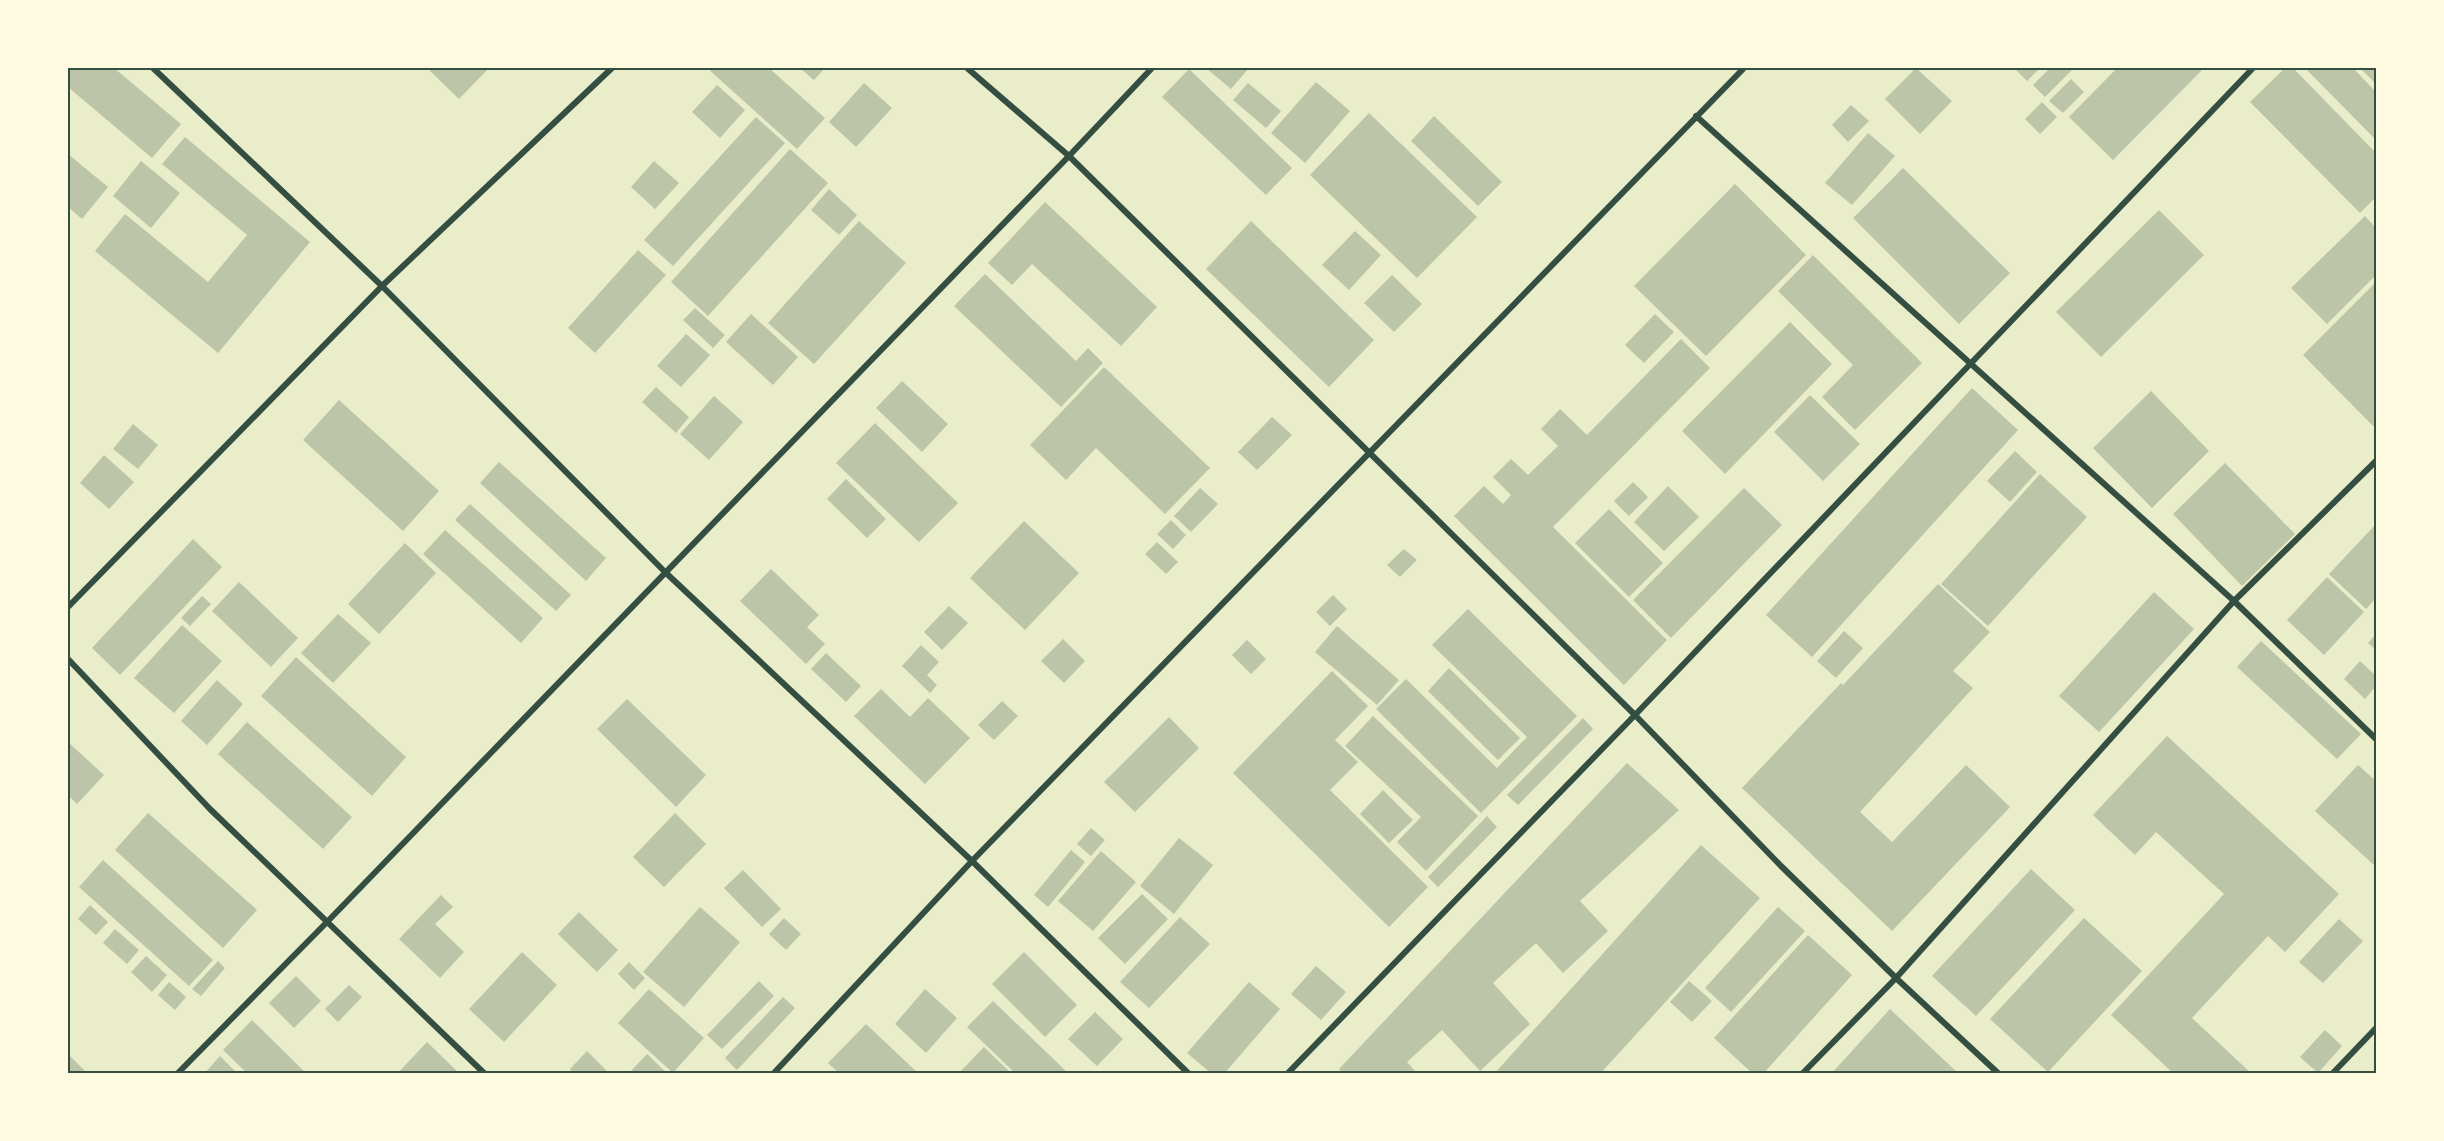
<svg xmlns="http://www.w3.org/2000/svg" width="2444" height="1141" font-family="'DM Sans',sans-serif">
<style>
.building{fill:#bcc5a7}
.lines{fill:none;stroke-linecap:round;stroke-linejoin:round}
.minor{stroke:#344e41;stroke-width:6}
.neatline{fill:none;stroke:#344e41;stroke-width:2}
</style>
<rect width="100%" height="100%" fill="#e9edc9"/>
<path class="building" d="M 68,68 L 114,68 L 181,124 L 152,158 L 68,87 Z
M 427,68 L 489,68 L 459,99 Z
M 707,68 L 769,68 L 825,118 L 797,149 Z
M 800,68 L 825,68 L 814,80 Z
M 1206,68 L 1249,68 L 1231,89 Z
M 1916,68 L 1952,101 L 1920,134 L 1885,99 Z
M 2014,68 L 2040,68 L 2027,81 Z
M 2050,68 L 2074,68 L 2045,97 L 2033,85 Z
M 2117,68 L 2204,68 L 2113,160 L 2069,117 Z
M 2285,68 L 2293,68 L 2376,153 L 2376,197 L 2360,213 L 2250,102 Z
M 2305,68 L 2353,68 L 2376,92 L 2376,140 Z
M 2360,68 L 2376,68 L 2376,84 Z
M 1189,69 L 1292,168 L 1266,195 L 1162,97 Z
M 2071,79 L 2084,92 L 2063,113 L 2049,101 Z
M 1316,82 L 1350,111 L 1305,163 L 1271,133 Z
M 864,83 L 892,108 L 856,147 L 829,122 Z
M 1248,83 L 1281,111 L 1266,128 L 1233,100 Z
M 717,85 L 745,110 L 720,138 L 692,112 Z
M 2042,102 L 2057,117 L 2040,134 L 2025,119 Z
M 1851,105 L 1869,121 L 1848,142 L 1832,125 Z
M 1369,113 L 1477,217 L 1417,278 L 1310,175 Z
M 1434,116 L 1502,182 L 1478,206 L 1411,141 Z
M 756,117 L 785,143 L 673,266 L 644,240 Z
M 1868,133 L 1895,156 L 1852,205 L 1825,183 Z
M 185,137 L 310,242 L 218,353 L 95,251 L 125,214 L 208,282 L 247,235 L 162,164 Z
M 790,149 L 828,183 L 708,316 L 671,282 Z
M 68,154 L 108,187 L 82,219 L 68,207 Z
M 141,161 L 180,193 L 151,228 L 113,196 Z
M 654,161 L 679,183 L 655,209 L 631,187 Z
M 1903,168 L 2010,273 L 1959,324 L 1853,218 Z
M 1735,184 L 1806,255 L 1706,356 L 1634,286 Z
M 829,189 L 857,215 L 839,235 L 811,210 Z
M 1045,202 L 1157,307 L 1121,346 L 1032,264 L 1012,285 L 988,263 Z
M 2159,210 L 2204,255 L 2101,357 L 2056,312 Z
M 2365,216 L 2376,228 L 2376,275 L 2327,324 L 2291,288 Z
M 859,221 L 906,263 L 814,364 L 768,323 Z
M 1251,221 L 1374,340 L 1329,387 L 1206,269 Z
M 1355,231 L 1381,255 L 1349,290 L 1322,265 Z
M 638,250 L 666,275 L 595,353 L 568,328 Z
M 1813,255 L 1922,363 L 1855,430 L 1822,397 L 1853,365 L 1778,291 Z
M 985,274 L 1076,361 L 1088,348 L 1103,363 L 1061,407 L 954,306 Z
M 1392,275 L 1422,304 L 1394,332 L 1364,303 Z
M 2376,282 L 2376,423 L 2373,426 L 2303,355 Z
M 695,308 L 725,335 L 713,348 L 683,320 Z
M 751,314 L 798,357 L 773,385 L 726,342 Z
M 1655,314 L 1674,332 L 1644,363 L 1625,345 Z
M 1790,322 L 1832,364 L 1725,474 L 1682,431 Z
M 686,334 L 710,355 L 681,387 L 657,366 Z
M 1681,339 L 1710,368 L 1553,527 L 1667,640 L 1624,685 L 1454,516 L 1484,486 L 1503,504 L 1511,495 L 1493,477 L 1511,459 L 1528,475 L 1558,446 L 1541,429 L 1560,409 L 1587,435 Z
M 1104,367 L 1210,468 L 1165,514 L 1096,448 L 1066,480 L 1030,445 Z
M 902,381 L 948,424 L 922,452 L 876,408 Z
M 656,387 L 689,417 L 676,433 L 642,402 Z
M 1972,388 L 2018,430 L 1812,657 L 1766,615 Z
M 2151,391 L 2209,451 L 2152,508 L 2093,448 Z
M 1810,395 L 1860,444 L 1823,481 L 1774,432 Z
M 714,396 L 743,422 L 709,460 L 680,434 Z
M 339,400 L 439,491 L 403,531 L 303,440 Z
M 1272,417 L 1292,435 L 1257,470 L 1238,452 Z
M 875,423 L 958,503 L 919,542 L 836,463 Z
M 133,424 L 158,445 L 138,469 L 113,449 Z
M 2015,451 L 2037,472 L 2010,502 L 1987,481 Z
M 104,455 L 134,482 L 109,509 L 80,483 Z
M 499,462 L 606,558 L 586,581 L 480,483 Z
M 2225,463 L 2295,534 L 2242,586 L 2173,514 Z
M 2040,474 L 2087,517 L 1988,626 L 1941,584 Z
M 846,479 L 886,519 L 867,538 L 827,499 Z
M 1633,482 L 1648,497 L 1629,516 L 1614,501 Z
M 1668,486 L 1699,517 L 1664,551 L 1634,522 Z
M 1200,488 L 1218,504 L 1191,532 L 1174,516 Z
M 1744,488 L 1782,525 L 1671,638 L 1633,600 Z
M 470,504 L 571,595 L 556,611 L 455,520 Z
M 1609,509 L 1663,563 L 1629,597 L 1575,543 Z
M 1171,520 L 1186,535 L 1173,549 L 1157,534 Z
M 1024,521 L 1079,573 L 1025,630 L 970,578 Z
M 2376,524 L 2376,598 L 2366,609 L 2329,574 Z
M 445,530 L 543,618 L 521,643 L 423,554 Z
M 193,539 L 222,567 L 120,675 L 92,648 Z
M 1157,542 L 1178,562 L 1166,574 L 1145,554 Z
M 405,543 L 436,573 L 379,634 L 348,604 Z
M 1404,549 L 1417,560 L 1400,577 L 1387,565 Z
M 771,569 L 819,615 L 807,627 L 825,644 L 806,664 L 740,601 Z
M 2327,577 L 2364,612 L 2324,655 L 2287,620 Z
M 239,582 L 298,638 L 271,667 L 212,611 Z
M 1938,584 L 1990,632 L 1953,671 L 1973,688 L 1860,812 L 1892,842 L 1966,765 L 2010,807 L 1892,931 L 1742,788 L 1841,683 L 1843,685 Z
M 2154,592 L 2194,629 L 2099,732 L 2059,696 Z
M 1333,595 L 1347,609 L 1330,626 L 1316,612 Z
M 202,596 L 211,604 L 190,626 L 181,618 Z
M 949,606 L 968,623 L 942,650 L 924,632 Z
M 1468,609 L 1577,716 L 1481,813 L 1376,709 L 1406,679 L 1497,768 L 1527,737 L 1432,645 Z
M 338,614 L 371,643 L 333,683 L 301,653 Z
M 182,625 L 222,661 L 174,713 L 134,678 Z
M 1337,626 L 1399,680 L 1377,705 L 1315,652 Z
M 1844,631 L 1863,648 L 1836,678 L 1817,661 Z
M 2376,634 L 2376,650 L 2368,643 Z
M 1063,639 L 1085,661 L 1064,683 L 1041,661 Z
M 1247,640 L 1266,659 L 1251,674 L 1232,655 Z
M 2261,641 L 2361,734 L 2337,759 L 2237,667 Z
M 921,645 L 939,662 L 927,675 L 937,685 L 930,693 L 902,666 Z
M 826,653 L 861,686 L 846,702 L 811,669 Z
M 296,657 L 406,757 L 372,796 L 261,696 Z
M 2360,661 L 2376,676 L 2376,686 L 2365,699 L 2344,679 Z
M 1449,668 L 1520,738 L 1498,760 L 1428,691 Z
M 1332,671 L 1368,706 L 1335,740 L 1358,762 L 1330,790 L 1428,887 L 1389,927 L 1233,773 Z
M 217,680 L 243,704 L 207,745 L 181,721 Z
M 881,689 L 910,717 L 928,698 L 970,738 L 925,784 L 854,716 Z
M 627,699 L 706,775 L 676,807 L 597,729 Z
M 1002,701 L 1018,716 L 994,740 L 978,725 Z
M 1373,716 L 1478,816 L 1426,871 L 1397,842 L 1421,817 L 1345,746 Z
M 1169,717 L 1199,748 L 1135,812 L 1104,782 Z
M 1583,718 L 1593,729 L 1518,805 L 1507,795 Z
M 247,722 L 352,817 L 323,849 L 218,754 Z
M 2167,736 L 2339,894 L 2285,952 L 2268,936 L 2192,1018 L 2252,1074 L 2174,1074 L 2111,1015 L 2224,894 L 2156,832 L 2135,855 L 2093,815 Z
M 68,742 L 104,775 L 77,804 L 68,795 Z
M 1627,763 L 1679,810 L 1580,901 L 1608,931 L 1563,973 L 1536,943 L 1493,983 L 1530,1024 L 1480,1071 L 1442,1030 L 1407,1062 L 1416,1072 L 1415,1074 L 1343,1074 L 1339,1069 Z
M 2358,765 L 2376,781 L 2376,867 L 2315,811 Z
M 1383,790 L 1413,820 L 1389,843 L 1360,814 Z
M 148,813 L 257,910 L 223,948 L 115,850 Z
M 675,813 L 706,844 L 664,887 L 633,857 Z
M 1487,816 L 1497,827 L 1438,887 L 1428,877 Z
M 1091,828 L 1105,840 L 1091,856 L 1077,844 Z
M 1179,838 L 1213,865 L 1174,914 L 1140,886 Z
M 1701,845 L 1760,898 L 1600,1074 L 1494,1074 Z
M 1071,850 L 1085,862 L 1048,907 L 1034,895 Z
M 1101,851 L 1136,882 L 1093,931 L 1058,901 Z
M 103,860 L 213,960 L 189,986 L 79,887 Z
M 2031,869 L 2075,910 L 1976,1016 L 1932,976 Z
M 743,870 L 781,909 L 762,927 L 724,888 Z
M 1142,894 L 1168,919 L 1125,964 L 1098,938 Z
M 441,895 L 453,907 L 435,924 L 464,952 L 440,978 L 399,939 Z
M 90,905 L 108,922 L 96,935 L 78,919 Z
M 700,907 L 740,942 L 684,1007 L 643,972 Z
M 1778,907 L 1805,931 L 1731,1012 L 1705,988 Z
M 579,912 L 618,950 L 597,972 L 558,934 Z
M 1180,917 L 1210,944 L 1149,1008 L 1120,982 Z
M 784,918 L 801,934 L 786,950 L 769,934 Z
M 2084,918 L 2142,971 L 2048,1072 L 1990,1019 Z
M 2339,919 L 2363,941 L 2323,983 L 2299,962 Z
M 115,929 L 139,950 L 127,964 L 103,943 Z
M 1808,935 L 1852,975 L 1763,1074 L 1753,1074 L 1714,1038 Z
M 522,952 L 557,985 L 504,1042 L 469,1009 Z
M 1024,952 L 1077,1005 L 1045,1037 L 992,984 Z
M 146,956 L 167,975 L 152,992 L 131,972 Z
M 218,961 L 225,968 L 201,996 L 192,989 Z
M 629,962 L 645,978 L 634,990 L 618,974 Z
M 1316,966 L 1346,992 L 1321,1020 L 1291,994 Z
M 296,976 L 321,1001 L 294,1028 L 269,1003 Z
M 759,981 L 774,996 L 722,1049 L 707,1035 Z
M 1689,981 L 1712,1001 L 1692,1022 L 1670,1002 Z
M 169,982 L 186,997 L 175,1010 L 158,995 Z
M 1249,982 L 1280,1009 L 1224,1074 L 1212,1074 L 1187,1053 Z
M 349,985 L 362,997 L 338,1022 L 325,1009 Z
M 649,989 L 704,1038 L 673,1073 L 618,1023 Z
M 925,989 L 957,1018 L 926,1053 L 895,1024 Z
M 783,997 L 795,1008 L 737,1070 L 725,1058 Z
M 993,1001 L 1069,1074 L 1016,1074 L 967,1027 Z
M 1890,1009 L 1959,1074 L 1831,1074 Z
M 1095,1012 L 1123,1039 L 1097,1066 L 1068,1039 Z
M 252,1020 L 307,1074 L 248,1074 L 223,1050 Z
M 866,1024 L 919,1074 L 840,1074 L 828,1063 Z
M 2325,1030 L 2342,1046 L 2318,1073 L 2300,1057 Z
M 427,1042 L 460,1074 L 397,1074 Z
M 984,1047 L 1012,1074 L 958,1074 Z
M 587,1051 L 610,1074 L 575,1074 L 570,1069 Z
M 68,1054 L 88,1074 L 68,1074 Z
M 647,1054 L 668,1074 L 630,1072 Z
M 220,1056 L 238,1074 L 204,1074 Z"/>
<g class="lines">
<path class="minor" d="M 153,68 L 382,286 L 665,572 L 972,861 L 1189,1074
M 967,68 L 1069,156 L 1635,715 L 1781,866 L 1896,978 L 1999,1074
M 1696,116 L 2234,601 L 2376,739
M 68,607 L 382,286 L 612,68
M 68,659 L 210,809 L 485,1074
M 177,1074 L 328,921 L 1069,156 L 1152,68
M 773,1074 L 972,861 L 1744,68
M 1287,1074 L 1635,715 L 2253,68
M 1802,1074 L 1896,978 L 2234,601 L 2376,461
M 2332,1074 L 2376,1028"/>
</g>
<rect width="2444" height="1141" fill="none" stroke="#fefae0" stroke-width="138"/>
<rect x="69" y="69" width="2306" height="1003" class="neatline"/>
</svg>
